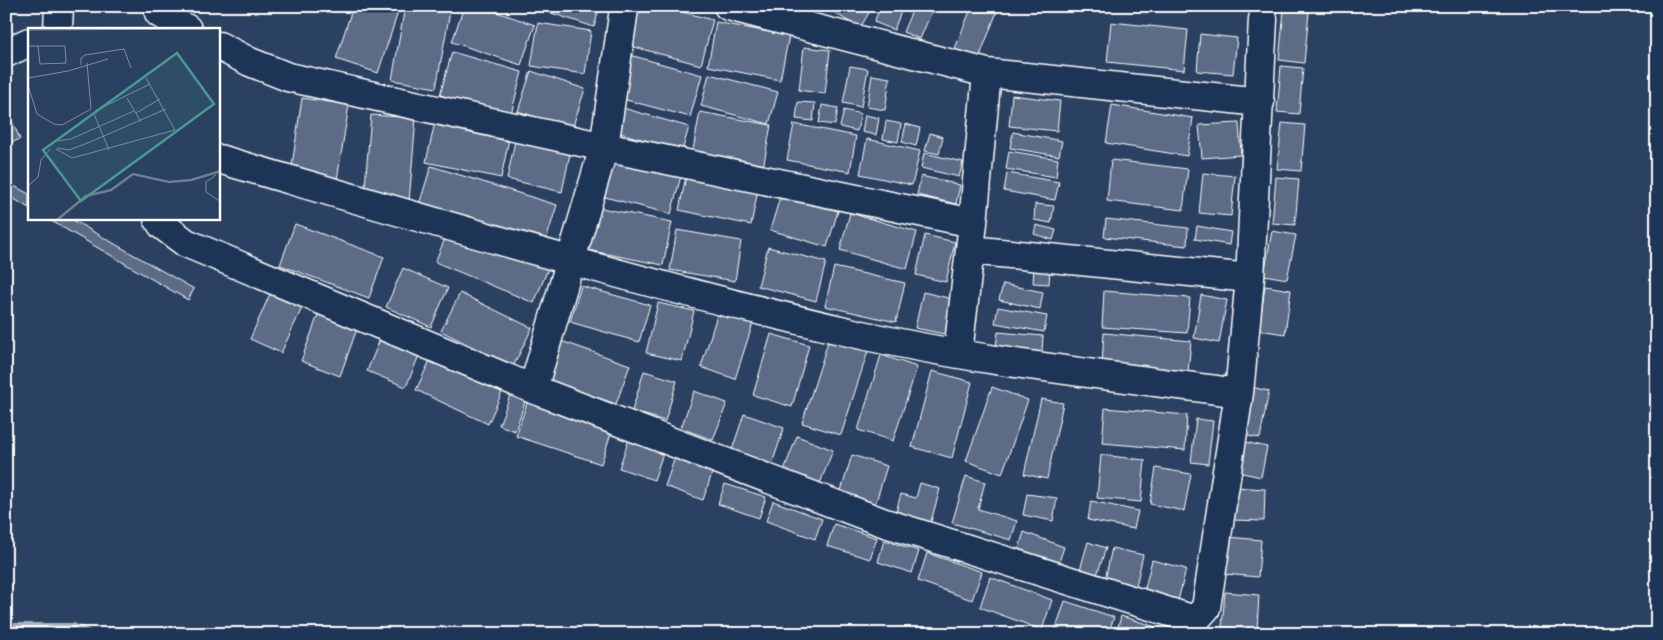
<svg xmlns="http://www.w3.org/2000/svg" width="1663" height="640" font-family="'Gochi Hand',sans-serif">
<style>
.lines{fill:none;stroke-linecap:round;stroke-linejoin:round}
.stream{stroke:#a7b1be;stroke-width:8}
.building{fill:#5b6c86;stroke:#fff}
.minor-casing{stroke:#fff;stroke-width:31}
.minor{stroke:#1d3557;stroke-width:28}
.inset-river{fill:none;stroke:#6d7d92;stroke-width:2.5}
.inset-road{fill:none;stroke:#7f8da0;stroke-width:1}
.view{fill:#4b9892;fill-opacity:0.15;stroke:#4b9892;stroke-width:2.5}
.inset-edge{fill:none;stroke:#fff;stroke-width:2.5}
</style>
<rect width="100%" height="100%" fill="#2a4161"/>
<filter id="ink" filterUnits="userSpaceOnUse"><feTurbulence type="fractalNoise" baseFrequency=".02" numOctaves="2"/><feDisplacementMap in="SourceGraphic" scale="10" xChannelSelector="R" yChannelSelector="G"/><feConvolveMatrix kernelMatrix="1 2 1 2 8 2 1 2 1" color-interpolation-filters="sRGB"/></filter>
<g filter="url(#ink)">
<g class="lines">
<path class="stream" d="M 6,627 L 73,627 L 90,634"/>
</g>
<path class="building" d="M 353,6 L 400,6 L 378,73 L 336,59 Z
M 405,6 L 451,6 L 436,88 L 392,80 Z
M 464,6 L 479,6 L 535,25 L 521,65 L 452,42 Z
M 543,6 L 600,6 L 594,27 L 542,10 Z
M 637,6 L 660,6 L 713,20 L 701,65 L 627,45 Z
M 823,6 L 873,6 L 860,28 Z
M 881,6 L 903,6 L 894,30 L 874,22 Z
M 914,6 L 934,6 L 920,39 L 903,32 Z
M 972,6 L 992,6 L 998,9 L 978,61 L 954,51 Z
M 1284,10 L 1309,12 L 1304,63 L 1279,60 Z
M 716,22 L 789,36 L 780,80 L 708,66 Z
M 1111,22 L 1188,30 L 1184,70 L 1107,62 Z
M 538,23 L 591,31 L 585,74 L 531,66 Z
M 1200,34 L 1237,38 L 1233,74 L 1197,71 Z
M 804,47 L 830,50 L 825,94 L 799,90 Z
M 452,52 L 522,72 L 511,114 L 440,95 Z
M 626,54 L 702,75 L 690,117 L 615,97 Z
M 850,66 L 868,69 L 861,107 L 843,103 Z
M 1281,66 L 1303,68 L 1299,114 L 1277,112 Z
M 531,71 L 585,89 L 572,129 L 518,111 Z
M 709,74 L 778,92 L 769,124 L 701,106 Z
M 872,75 L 890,78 L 885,110 L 867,107 Z
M 1012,95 L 1060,101 L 1057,131 L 1009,126 Z
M 302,98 L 349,105 L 336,186 L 290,179 Z
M 798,102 L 815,103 L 813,121 L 796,119 Z
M 822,105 L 838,108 L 835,125 L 819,123 Z
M 1112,105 L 1193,118 L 1187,156 L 1106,143 Z
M 616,106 L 689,127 L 682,151 L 610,130 Z
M 844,110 L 861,114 L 857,131 L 840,127 Z
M 700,112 L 771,125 L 763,168 L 692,155 Z
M 371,115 L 416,118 L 409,202 L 364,198 Z
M 865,115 L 879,118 L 876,135 L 862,132 Z
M 436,118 L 510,134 L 501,178 L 426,162 Z
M 12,121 L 20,139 L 6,145 L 6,124 Z
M 886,121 L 901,124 L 898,142 L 883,139 Z
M 1239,123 L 1241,155 L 1202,158 L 1199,125 Z
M 1282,123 L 1305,125 L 1301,171 L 1277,169 Z
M 794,124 L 856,136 L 850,172 L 787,160 Z
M 906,124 L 920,128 L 916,146 L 902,142 Z
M 1013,132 L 1062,141 L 1059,156 L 1010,148 Z
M 930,133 L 943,137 L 939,154 L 925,151 Z
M 516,136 L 571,149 L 562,192 L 507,179 Z
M 867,139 L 920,151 L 912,185 L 860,174 Z
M 1009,151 L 1058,159 L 1056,177 L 1006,169 Z
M 608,153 L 682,172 L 671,214 L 597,195 Z
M 924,153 L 963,162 L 959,177 L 921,168 Z
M 1111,160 L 1188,169 L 1183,210 L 1107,201 Z
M 431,166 L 557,205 L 544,247 L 418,208 Z
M 1007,173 L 1059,182 L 1055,200 L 1004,191 Z
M 1203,173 L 1235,176 L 1231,216 L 1199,213 Z
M 686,176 L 758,190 L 751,225 L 679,210 Z
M 921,176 L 960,185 L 956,204 L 917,195 Z
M 1276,177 L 1299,179 L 1295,225 L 1272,223 Z
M 14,186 L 29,194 L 29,208 L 9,196 Z
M 781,194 L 838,211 L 827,247 L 770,230 Z
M 1035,204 L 1054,206 L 1051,223 L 1034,220 Z
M 596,207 L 672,222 L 663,265 L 587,250 Z
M 850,213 L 917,232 L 907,269 L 840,250 Z
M 48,219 L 71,219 L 194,289 L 188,300 Z
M 1106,219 L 1188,228 L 1187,246 L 1104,237 Z
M 295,224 L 384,257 L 369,298 L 280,265 Z
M 1036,225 L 1056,230 L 1053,240 L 1034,234 Z
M 1197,226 L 1231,232 L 1229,245 L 1195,239 Z
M 677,230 L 741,241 L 735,281 L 670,270 Z
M 1272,231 L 1296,235 L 1287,279 L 1264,275 Z
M 447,234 L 550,264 L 534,303 L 435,262 Z
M 925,235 L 955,242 L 946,282 L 916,275 Z
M 768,247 L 826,262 L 816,301 L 758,286 Z
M 1034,266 L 1050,267 L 1049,284 L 1033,283 Z
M 834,267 L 905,283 L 896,322 L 825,306 Z
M 403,268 L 448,288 L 431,327 L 386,307 Z
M 1003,284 L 1043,292 L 1040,309 L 999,300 Z
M 581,286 L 650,305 L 639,342 L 570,322 Z
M 1265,286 L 1291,290 L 1285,334 L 1259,330 Z
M 1104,291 L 1190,298 L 1187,333 L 1102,327 Z
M 923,292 L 957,300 L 949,335 L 915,328 Z
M 460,293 L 532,328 L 513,367 L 441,331 Z
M 270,294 L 302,308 L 281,353 L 250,339 Z
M 1201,295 L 1227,300 L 1219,343 L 1194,338 Z
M 658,303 L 694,311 L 682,361 L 646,353 Z
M 998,307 L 1047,316 L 1044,332 L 995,323 Z
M 319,312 L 358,326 L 340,376 L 301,361 Z
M 718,312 L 753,323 L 735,379 L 701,367 Z
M 998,332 L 1043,336 L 1042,352 L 996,347 Z
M 1104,333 L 1191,341 L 1188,372 L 1102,363 Z
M 771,334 L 809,345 L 792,407 L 753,395 Z
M 381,337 L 420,353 L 406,387 L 367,371 Z
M 829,339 L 868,351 L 841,435 L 802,423 Z
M 561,341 L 630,365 L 616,404 L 547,380 Z
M 881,355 L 917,367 L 893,441 L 858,430 Z
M 432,356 L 503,390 L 488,424 L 416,390 Z
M 644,371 L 677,381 L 665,421 L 632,411 Z
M 932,371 L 972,382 L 952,458 L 912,447 Z
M 992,387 L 1028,400 L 1002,474 L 966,461 Z
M 1251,387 L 1269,391 L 1260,438 L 1242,435 Z
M 694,391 L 727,403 L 713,440 L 681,428 Z
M 511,393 L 526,399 L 515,431 L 499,425 Z
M 1041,399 L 1063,403 L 1047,479 L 1024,474 Z
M 527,403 L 612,430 L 601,464 L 516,436 Z
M 1105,408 L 1187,415 L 1185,450 L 1102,443 Z
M 744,414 L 784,428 L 772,464 L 732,450 Z
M 1196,419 L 1213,421 L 1208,464 L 1191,462 Z
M 797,436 L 833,450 L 819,486 L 783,473 Z
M 629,439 L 664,450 L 654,480 L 619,468 Z
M 1245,442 L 1267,447 L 1261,477 L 1238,472 Z
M 852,455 L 887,466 L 875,505 L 840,494 Z
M 1101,455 L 1145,460 L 1141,502 L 1097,498 Z
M 675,457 L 713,470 L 703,500 L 665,486 Z
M 1156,468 L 1191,474 L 1184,511 L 1150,504 Z
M 966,476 L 985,482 L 978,509 L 1017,521 L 1011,540 L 952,523 Z
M 920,483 L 940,489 L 930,525 L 895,515 L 901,494 L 916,498 Z
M 725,484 L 766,497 L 759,518 L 718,504 Z
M 1234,487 L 1265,489 L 1264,521 L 1232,520 Z
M 1027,494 L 1057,498 L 1053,521 L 1023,515 Z
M 773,501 L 822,519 L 815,539 L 766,521 Z
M 1091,501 L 1138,511 L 1134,529 L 1088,520 Z
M 834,524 L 877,538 L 870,559 L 827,546 Z
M 1024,532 L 1064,547 L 1058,565 L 1018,551 Z
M 1228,537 L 1261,540 L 1258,577 L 1224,574 Z
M 884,540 L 919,551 L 912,573 L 878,562 Z
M 1088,542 L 1106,548 L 1096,578 L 1079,573 Z
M 1112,548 L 1143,555 L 1135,590 L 1104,584 Z
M 927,553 L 982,572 L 972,600 L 918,581 Z
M 1152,560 L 1186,569 L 1177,605 L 1143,596 Z
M 990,577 L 1052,600 L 1042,630 L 980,607 Z
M 1225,592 L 1259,595 L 1257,630 L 1222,627 Z
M 1065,601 L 1114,617 L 1108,634 L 1054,634 Z
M 1121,616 L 1156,627 L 1154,634 L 1116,634 Z"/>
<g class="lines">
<defs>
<path id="minor" d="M 728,6 L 987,73 L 1260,102
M 159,13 L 187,29
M 58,29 L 59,6
M 219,46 L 250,62 L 288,77 L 604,147 L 973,223
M 6,53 L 29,42
M 219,159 C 428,220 637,283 849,332 C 977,362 1109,375 1239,393
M 158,219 L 162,225 L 186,243 L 533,389 L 882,522 L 1195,620 L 1206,608 L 1239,393 L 1250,278 L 1263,19
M 970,250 L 1250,278
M 958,353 L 973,223 L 987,73
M 533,389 L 604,147 L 624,9"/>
</defs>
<use href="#minor" class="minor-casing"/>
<use href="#minor" class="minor"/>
</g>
</g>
<g transform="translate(28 28)">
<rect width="192" height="192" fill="#2a4161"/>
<path class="inset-river" d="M 29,192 L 58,168 L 83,162 L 105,146 L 141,154 L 163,152 L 193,143"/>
<path class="inset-road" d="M 0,2 L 182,1M 0,18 L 37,18 L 38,35 L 12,36 L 10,18M 53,37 L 53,30 L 57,27 L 96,21 L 103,40M 0,50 L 40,43 L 80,31M 0,57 L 9,86 L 26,96 L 34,97 L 63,81 L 59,35M 99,70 L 113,94M 67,83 L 122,56M 108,85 L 132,71M 66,86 L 81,122M 29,113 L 43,111 L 106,83M 29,120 L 41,122 L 62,114 L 138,81M 28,121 L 44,130 L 147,102 L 118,50M 188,147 L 178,154 L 178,164 L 193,174M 0,158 L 10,149 L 13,132 L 22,121"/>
<path class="view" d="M 149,25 L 186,76 L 53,173 L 15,122 Z"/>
<rect width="192" height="192" class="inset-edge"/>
</g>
<rect width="1663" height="640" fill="none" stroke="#1d3557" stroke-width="25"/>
<rect x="12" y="12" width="1638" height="615" fill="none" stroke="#fff" stroke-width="2" filter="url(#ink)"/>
</svg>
